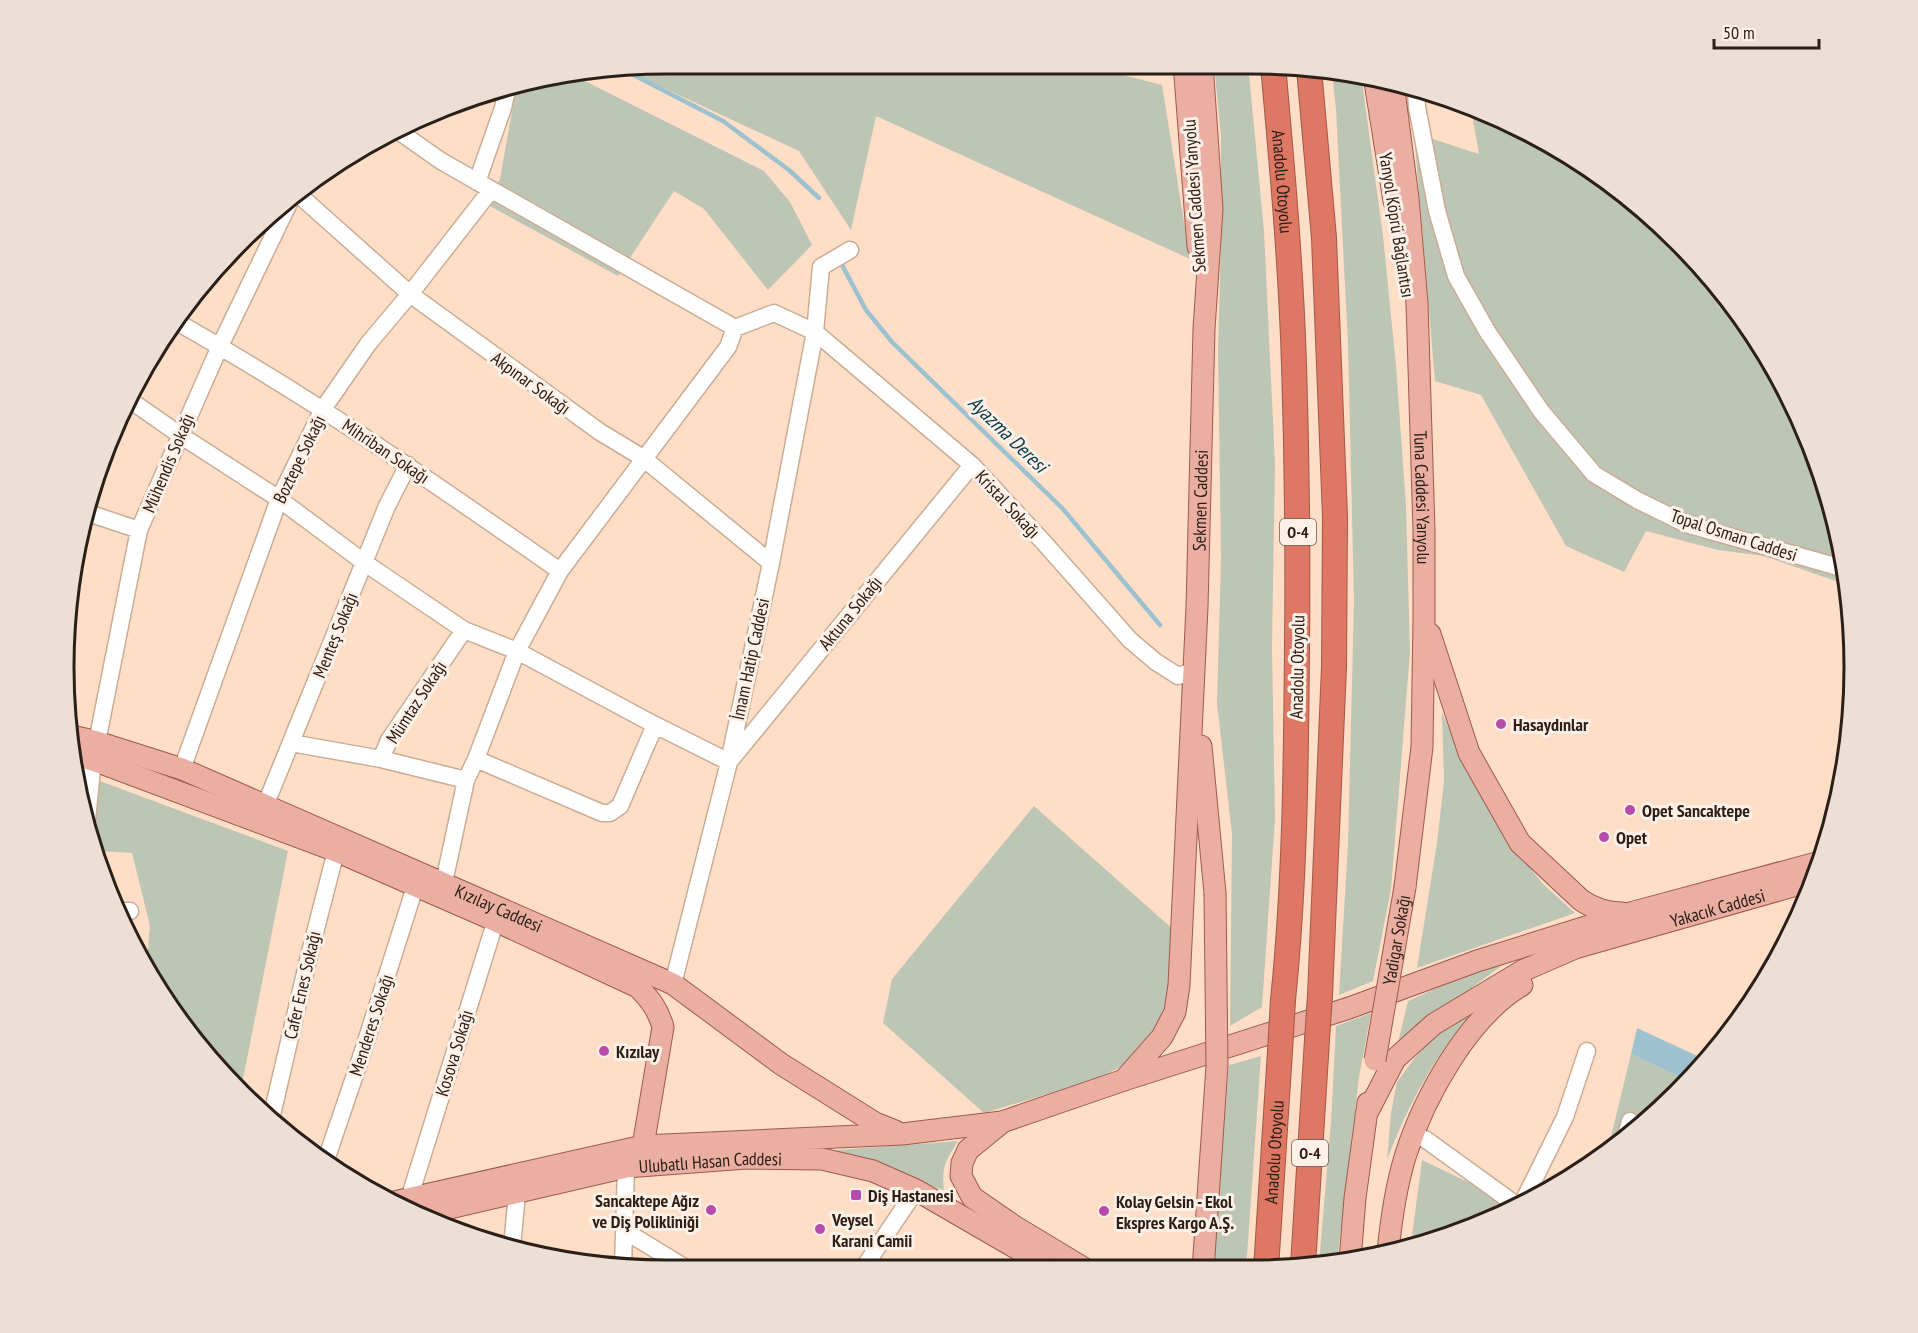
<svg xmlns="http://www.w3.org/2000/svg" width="1918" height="1333" font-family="'PT Sans Narrow',sans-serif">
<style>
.green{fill:#bdc6b4}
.water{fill:#9dc1ce}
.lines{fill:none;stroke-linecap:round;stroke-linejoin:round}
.stream{stroke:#9dc1ce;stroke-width:4.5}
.minor-casing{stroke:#caac95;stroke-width:19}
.major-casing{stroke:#9f5949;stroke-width:23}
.highway-casing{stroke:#9f5949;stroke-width:26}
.minor{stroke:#fff;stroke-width:16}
.major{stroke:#ebaea2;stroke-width:21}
.highway{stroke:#de7864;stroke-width:24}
.major-bridge-casing{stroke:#9f5949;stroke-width:23;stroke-linecap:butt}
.highway-bridge-casing{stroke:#9f5949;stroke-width:26;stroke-linecap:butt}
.major-bridge{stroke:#ebaea2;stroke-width:21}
.highway-bridge{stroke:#de7864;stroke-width:24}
.poi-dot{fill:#b64bab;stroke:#fdf0e6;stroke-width:2}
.labels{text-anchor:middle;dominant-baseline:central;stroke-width:6;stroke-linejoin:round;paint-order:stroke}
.shield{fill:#fdf0e6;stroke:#6a5e55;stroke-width:1.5}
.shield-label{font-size:16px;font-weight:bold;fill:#2b2017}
.street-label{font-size:18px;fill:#2b2017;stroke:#fdf0e6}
.poi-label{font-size:18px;font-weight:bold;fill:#2b2017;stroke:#fdf0e6;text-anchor:start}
.water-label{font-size:20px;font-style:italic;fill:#053c4a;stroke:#fdf0e6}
.rim{fill:none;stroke:#2b2017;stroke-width:3}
</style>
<rect width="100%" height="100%" fill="#fedec6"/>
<path class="green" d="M 667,63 L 1076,63 L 1162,85 L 1190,259 L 876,116 L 851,230 L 799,151 L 623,69 Z
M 1214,63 L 1248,63 L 1264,231 L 1275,464 L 1272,647 L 1275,818 L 1262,1007 L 1230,1026 L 1232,834 L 1217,703 L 1221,558 L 1218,350 L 1221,241 L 1221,137 Z
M 1332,71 L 1361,74 L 1383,236 L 1396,365 L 1406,506 L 1410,652 L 1391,889 L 1373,981 L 1339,995 L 1348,844 L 1354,600 L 1348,344 L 1336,110 Z
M 573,75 L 764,171 L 790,202 L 812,245 L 768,290 L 704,209 L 674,191 L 618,276 L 488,205 L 500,179 L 515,95 L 520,82 Z
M 1471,109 L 1519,125 L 1592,171 L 1596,181 L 1634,201 L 1678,240 L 1753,332 L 1809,436 L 1843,549 L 1847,585 L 1764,556 L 1718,550 L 1646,531 L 1624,572 L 1566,546 L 1481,395 L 1435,381 L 1414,133 L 1479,154 Z
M 1442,713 L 1469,770 L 1502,833 L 1542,883 L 1575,913 L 1417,968 L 1437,843 L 1444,781 Z
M 97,780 L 288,851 L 240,1094 L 165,1002 L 146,969 L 150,926 L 132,853 L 97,851 L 92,836 Z
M 1034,806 L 1175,931 L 1173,999 L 1136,1060 L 1091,1081 L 984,1113 L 883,1023 L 892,979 Z
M 1512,958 L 1425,1022 L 1396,1051 L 1408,1001 L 1479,969 Z
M 1506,984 C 1490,999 1472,1013 1458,1030 C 1427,1069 1405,1113 1387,1160 L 1391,1113 L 1397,1082 L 1417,1055 L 1449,1022 Z
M 1371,1013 L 1359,1077 L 1337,1262 L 1319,1263 L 1331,1122 L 1336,1026 Z
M 1631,1054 L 1689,1081 C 1668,1105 1634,1136 1607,1153 Z
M 1261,1056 L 1246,1270 L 1212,1270 L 1229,1065 Z
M 958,1141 C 946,1160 941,1167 944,1190 L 824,1151 Z
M 1422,1160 L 1520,1207 L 1411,1244 Z"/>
<path class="water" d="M 1637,1028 L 1706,1060 L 1689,1081 L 1631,1054 Z"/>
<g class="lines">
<path class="stream" d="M 622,69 L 723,121 L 789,170 L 819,198
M 841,263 L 866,310 L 892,342 L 1063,509 L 1160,625"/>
<defs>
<path id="minor" d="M 1416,91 L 1417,107 L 1437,211 L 1456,276 L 1487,331 L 1541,411 L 1594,474 L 1637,500 L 1686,524 L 1842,568 L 1846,571
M 397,130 L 441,161 L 735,328 L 774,313 L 815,332 L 821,267 L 850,250
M 477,182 L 503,108 L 506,94 L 502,86
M 298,194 L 410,294 L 600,432 L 643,458 L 771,563
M 175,321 C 309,396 434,483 560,571
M 127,398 L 180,435 L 279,499 L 365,563 L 464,630 L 517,651 L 655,725 L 729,762 L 972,465
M 88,513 L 139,530
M 97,742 L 139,530 L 220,346 L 290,201
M 291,743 L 381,759 L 389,740 L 464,630
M 381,759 L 466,780
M 476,759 L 602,813 L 610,813 L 620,806 L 655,725
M 182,769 L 279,499 L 323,409 L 368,344 L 410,294 L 491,190
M 265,806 L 387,506 L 408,465
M 87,820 L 93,760
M 444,882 L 466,780 L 476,759 L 517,651 L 560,571 L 728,347 L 735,328
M 118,911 L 130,911
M 673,984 L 729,762 L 771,563 L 815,332 L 972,465 L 1047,546 L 1130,640 L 1156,662 L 1178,676 L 1194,671
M 271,1119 L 309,956 L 336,851
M 1425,1139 L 1519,1207
M 1625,1140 L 1630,1121
M 622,1157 L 626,1167 L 623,1266
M 325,1163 L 362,1054 L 415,887
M 409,1199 L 499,910
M 1521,1206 L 1565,1117 L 1587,1051
M 625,1231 L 689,1270
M 512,1247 L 517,1193
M 862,1270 L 916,1190"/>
<g id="major">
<path d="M 1184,63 L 1198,247"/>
<path d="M 1374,76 L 1394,201"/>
<path id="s1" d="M 1393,83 L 1408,198 L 1417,303 L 1424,530 L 1424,619 L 1422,747 L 1405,887"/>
<path d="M 1430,634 L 1469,753 L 1520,843 L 1581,900 C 1594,909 1606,913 1622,913"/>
<path id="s2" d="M 68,735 L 97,742 L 182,769 L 673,984 L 781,1064 L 875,1123 L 895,1131"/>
<path d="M 1201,746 L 1215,893"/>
<path d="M 71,754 L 93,760 L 336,851 L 496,921 L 638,987 C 651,1000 658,1010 663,1027 L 643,1146 L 649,1164"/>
<path id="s3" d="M 1124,1080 L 1162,1037 L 1175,1012 L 1179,985 L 1197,607 L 1204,329 L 1212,209 L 1202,63"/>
<path id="s4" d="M 1366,1115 L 1395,1059 L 1434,1024 L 1522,971 L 1575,948 L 1814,880"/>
<path d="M 1001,1123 L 968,1150 L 962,1163 L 961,1176 L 972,1197 L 1014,1226 L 1087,1270"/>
<path d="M 394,1202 L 643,1146 L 902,1134 L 1002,1122 L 1124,1080 L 1349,1008 L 1477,961 L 1634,912 L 1820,862"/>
<path id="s5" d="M 419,1215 L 626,1167 L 746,1158 L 822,1159 L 873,1171 L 916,1190 L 1054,1270"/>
<path d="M 1388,1252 C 1391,1221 1396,1187 1405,1157 C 1424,1097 1468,1017 1522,985"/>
<path d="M 1350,1260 L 1355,1198 L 1368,1103"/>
</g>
<g id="highway">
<path id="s6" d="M 1273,65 C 1282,165 1291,265 1294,365 C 1297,459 1298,553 1297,648 C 1296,765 1295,883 1283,1000"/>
<path d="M 1309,69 L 1324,238 L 1335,517 L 1334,667 L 1320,995"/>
<path d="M 1303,1265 L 1317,1040"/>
<path id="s7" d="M 1266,1269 L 1280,1051"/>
</g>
</defs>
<use href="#minor" class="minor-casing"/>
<use href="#major" class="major-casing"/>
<use href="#highway" class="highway-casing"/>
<use href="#minor" class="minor"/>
<use href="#major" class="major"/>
<use href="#highway" class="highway"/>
<defs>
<g id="major-bridge">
<path id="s8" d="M 1375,1060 L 1405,887"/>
<path d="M 1203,1270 L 1217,1066 L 1215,893"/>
</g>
<path id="highway-bridge" d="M 1317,1040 L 1320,995
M 1280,1051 L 1283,1000"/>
</defs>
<use href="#major-bridge" class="major-bridge-casing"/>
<use href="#highway-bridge" class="highway-bridge-casing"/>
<use href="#major-bridge" class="major-bridge"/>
<use href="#highway-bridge" class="highway-bridge"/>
</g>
<g class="poi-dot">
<circle cx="1501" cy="724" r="6"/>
<circle cx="1630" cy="810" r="6"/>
<circle cx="1604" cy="837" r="6"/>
<circle cx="604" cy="1051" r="6"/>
<rect x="850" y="1189" width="12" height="12" rx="3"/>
<circle cx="711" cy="1210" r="6"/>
<circle cx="1104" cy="1211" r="6"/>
<circle cx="820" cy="1229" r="6"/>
</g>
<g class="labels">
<g class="shield">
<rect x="1280" y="519" width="36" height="26" rx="4.5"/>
<rect x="1292" y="1140" width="36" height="26" rx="4.5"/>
</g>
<g class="shield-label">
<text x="1298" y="532">O-4</text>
<text x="1310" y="1153">O-4</text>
</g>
<g class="street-label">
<text stroke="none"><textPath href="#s6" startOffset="117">Anadolu Otoyolu</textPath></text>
<text transform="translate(1194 196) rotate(-94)">Sekmen Caddesi Yanyolu</text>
<text transform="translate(1397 225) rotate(81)">Yanyol Köprü Bağlantısı</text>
<text transform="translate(531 383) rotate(36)">Akpınar Sokağı</text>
<text transform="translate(386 451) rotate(34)">Mihriban Sokağı</text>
<text transform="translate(299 459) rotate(-64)">Boztepe Sokağı</text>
<text transform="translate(168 463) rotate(-67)">Mühendis Sokağı</text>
<text stroke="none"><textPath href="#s1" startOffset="416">Tuna Caddesi Yanyolu</textPath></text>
<text stroke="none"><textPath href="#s3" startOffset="598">Sekmen Caddesi</textPath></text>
<text transform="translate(1008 504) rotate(47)">Kristal Sokağı</text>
<text transform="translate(1734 535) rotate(18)">Topal Osman Caddesi</text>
<text transform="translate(850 613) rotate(-51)">Aktuna Sokağı</text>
<text transform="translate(335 635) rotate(-68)">Menteş Sokağı</text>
<text transform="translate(750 659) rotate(-78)">İmam Hatip Caddesi</text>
<text transform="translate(1297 667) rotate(-89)">Anadolu Otoyolu</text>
<text transform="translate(416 702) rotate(-57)">Mümtaz Sokağı</text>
<text stroke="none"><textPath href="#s2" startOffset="465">Kızılay Caddesi</textPath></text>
<text stroke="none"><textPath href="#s4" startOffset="424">Yakacık Caddesi</textPath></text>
<text stroke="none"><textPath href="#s8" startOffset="122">Yadigar Sokağı</textPath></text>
<text transform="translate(302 985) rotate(-77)">Cafer Enes Sokağı</text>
<text transform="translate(371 1025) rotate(-72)">Menderes Sokağı</text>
<text transform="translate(454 1053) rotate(-73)">Kosova Sokağı</text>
<text stroke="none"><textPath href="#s7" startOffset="117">Anadolu Otoyolu</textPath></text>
<text stroke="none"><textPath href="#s5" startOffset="297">Ulubatlı Hasan Caddesi</textPath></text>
</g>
<g class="poi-label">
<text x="1513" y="724">Hasaydınlar</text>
<text x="1642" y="810">Opet Sancaktepe</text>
<text x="1616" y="837">Opet</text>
<text x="616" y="1051">Kızılay</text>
<text x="868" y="1195">Diş Hastanesi</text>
<text x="699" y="1200" text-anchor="end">Sancaktepe Ağız<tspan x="699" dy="21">ve Diş Polikliniği</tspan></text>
<text x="1116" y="1201">Kolay Gelsin - Ekol<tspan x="1116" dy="21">Ekspres Kargo A.Ş.</tspan></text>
<text x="832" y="1219">Veysel<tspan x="832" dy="21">Karani Camii</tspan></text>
</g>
<g class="water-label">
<text transform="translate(1008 434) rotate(44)">Ayazma Deresi</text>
</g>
</g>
<path d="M0 0H1918V1333H0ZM667 74H1251A593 593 0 0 1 1844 667V667A593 593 0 0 1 1251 1260H667A593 593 0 0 1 74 667V667A593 593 0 0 1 667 74Z" fill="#ecdfd5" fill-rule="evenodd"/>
<path class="rim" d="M667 74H1251A593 593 0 0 1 1844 667V667A593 593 0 0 1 1251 1260H667A593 593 0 0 1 74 667V667A593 593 0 0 1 667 74Z"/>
<path d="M1714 39v9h105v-9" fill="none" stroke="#2b2017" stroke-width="3"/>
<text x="1723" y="39" font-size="18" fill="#2b2017" stroke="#fdf0e6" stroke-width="4.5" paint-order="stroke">50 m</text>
</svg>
